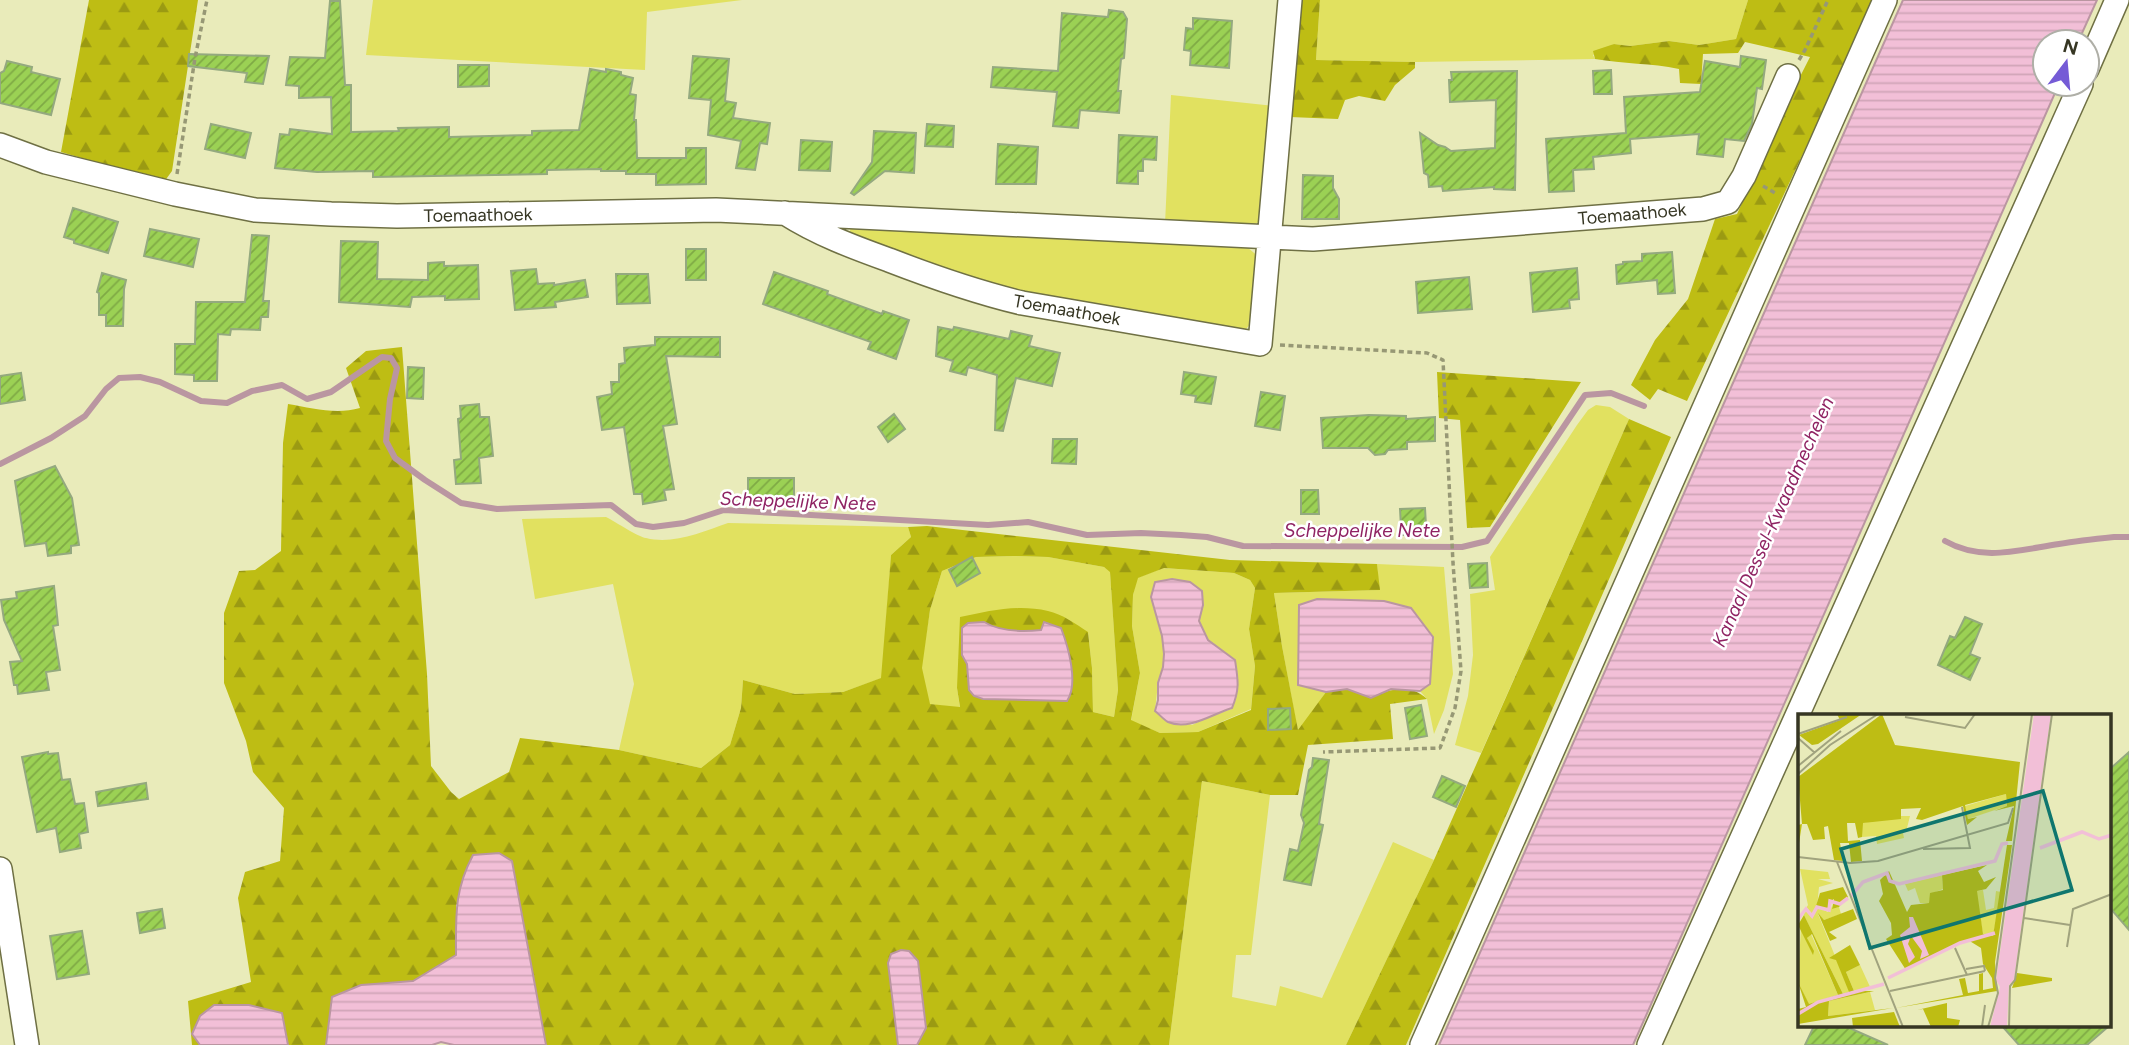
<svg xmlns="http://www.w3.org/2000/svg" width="2129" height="1045" font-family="Figtree,sans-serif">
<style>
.grass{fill:#e1e160;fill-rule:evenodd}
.forest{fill:url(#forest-firs);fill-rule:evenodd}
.water{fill:url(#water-rules);stroke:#ba96a1;stroke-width:2}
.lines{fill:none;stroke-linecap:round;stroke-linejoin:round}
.stream{stroke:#ba96a1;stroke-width:6}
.building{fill:url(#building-hatch);stroke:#94a97f;stroke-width:2}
.minor-casing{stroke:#6f7044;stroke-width:26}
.path{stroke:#979875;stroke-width:3.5;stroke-dasharray:5 3.5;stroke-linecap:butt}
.minor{stroke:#fff;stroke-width:23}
.labels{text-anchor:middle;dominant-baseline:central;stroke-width:5;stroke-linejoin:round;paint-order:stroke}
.street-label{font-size:18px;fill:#363623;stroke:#fff}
.water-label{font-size:19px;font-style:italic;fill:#8f2363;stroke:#fff}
.inset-river{fill:none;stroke:#f2bfd7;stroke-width:3.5}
.inset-road{fill:none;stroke:#a1a37e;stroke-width:2}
.view{fill:#0f766e;fill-opacity:0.15;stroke:#0f766e;stroke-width:3.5}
.inset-edge{fill:none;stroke:#363623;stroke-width:3.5}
</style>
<defs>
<pattern id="forest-firs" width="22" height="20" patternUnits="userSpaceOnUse" patternTransform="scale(1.75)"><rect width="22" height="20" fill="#bebd14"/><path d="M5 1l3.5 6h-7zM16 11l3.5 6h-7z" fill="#9b9a12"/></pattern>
<pattern id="water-rules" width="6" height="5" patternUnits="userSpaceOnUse" patternTransform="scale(1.75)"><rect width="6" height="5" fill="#f2bfd7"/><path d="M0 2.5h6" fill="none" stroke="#d0a5b8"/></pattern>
<pattern id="building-hatch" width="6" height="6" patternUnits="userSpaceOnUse" patternTransform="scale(1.75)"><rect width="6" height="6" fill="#9bd154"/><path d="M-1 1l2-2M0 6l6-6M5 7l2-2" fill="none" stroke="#7faa45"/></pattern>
</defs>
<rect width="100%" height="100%" fill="#e9ebba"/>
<path class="grass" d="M 373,0 L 742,0 L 647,12 L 645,70 L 366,55 Z
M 1320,0 L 1748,0 L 1736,39 L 1699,45 L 1669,41 L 1630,46 L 1614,44 L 1593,55 L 1595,59 L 1415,62 L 1316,60 Z
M 1171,95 L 1274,106 L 1264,218 L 1254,225 L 1165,224 Z
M 851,226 L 1247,247 L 1260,258 L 1256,317 L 1246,329 L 1229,330 L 1025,296 L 852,237 L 850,231 Z
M 1596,405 L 1610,407 L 1629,419 L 1481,753 L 1455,745 L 1468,696 L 1473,655 L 1470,594 L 1495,590 L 1490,557 L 1577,425 L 1588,410 Z
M 606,517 C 616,522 638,537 646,538 C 673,545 702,532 728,523 L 908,527 L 911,537 L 891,555 L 882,678 L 843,692 L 795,694 L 743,680 L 741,708 L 730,745 L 701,768 L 619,750 L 634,684 L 613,584 L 535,599 L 522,519 Z
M 1014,556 L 1048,557 L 1104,567 L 1110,571 L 1118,690 L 1114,717 L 1093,712 L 1092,668 L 1088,632 L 957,688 L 960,708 L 929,704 L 921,668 L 930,610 L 942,571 L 976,557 Z
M 1377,564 L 1444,567 L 1453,674 L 1444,710 L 1434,734 L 1427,699 L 1420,691 L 1430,683 L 1430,671 L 1364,601 L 1317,599 L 1299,605 L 1298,685 L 1326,692 L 1298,732 L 1282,646 L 1274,593 L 1379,590 Z
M 1163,568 L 1234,573 L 1250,580 L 1255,588 L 1249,629 L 1255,666 L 1251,709 L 1198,732 L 1160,733 L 1131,721 L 1140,673 L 1132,626 L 1133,595 L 1137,578 ZM 1172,579 L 1190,582 L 1202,591 L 1203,605 L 1199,621 L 1208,640 L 1232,709 L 1212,715 L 1192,725 L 1155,711 L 1158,683 L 1163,667 L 1164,654 L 1162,636 L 1151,597 Z
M 1202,781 L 1270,795 L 1251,955 L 1236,955 L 1232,997 L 1276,1006 L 1280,986 L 1322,998 L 1393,842 L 1434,860 L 1346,1045 L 1169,1045 Z"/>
<path class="forest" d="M 89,0 L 198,0 L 172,171 L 164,182 L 61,152 Z
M 1301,0 L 1320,0 L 1316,60 L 1415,62 L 1415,68 L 1395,85 L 1385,101 L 1359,96 L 1345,100 L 1338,119 L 1290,117 Z
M 1748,0 L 1875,0 L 1687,401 L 1658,389 L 1650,400 L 1631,385 L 1655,340 L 1688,299 L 1715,219 L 1737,214 L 1775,130 L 1777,122 L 1810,57 L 1745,42 L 1738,53 L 1703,54 L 1701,84 L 1680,83 L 1679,69 C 1651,63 1623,64 1595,59 L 1593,51 L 1614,44 L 1630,46 L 1669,41 L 1699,45 L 1736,39 Z
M 402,347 L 427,674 L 431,766 L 451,792 L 459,799 L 509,772 L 520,738 L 619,750 L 701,768 L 730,745 L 741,708 L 743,680 L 795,694 L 843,692 L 881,678 L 891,555 L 911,537 L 908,527 L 927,526 L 1230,560 L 1377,564 L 1380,590 L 1274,593 L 1282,646 L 1298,730 L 1326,692 L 1347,689 L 1371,697 C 1389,689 1411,683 1427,699 L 1390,704 L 1393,739 L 1308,745 L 1298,795 L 1270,795 L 1202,781 L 1169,1045 L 917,1045 L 926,1028 L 918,961 L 909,951 L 888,963 L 898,1045 L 546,1045 L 512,861 L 456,905 L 456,955 L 413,981 L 361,985 L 332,997 L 326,1045 L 288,1045 L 282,1013 L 248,1005 L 214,1005 L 192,1034 L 200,1045 L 192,1045 L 188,1001 L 251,982 L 238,898 L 245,872 L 280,861 L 284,808 L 253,772 L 246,741 L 224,683 L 224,613 L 239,571 L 255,570 L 281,551 L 283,443 L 288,404 C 312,408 336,415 360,408 L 346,368 L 366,351 ZM 1014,556 L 1048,557 L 1104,567 L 1110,572 L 1118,690 L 1114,717 L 1093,712 L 1092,668 L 1088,632 C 1076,624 1062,614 1048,611 C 1017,604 990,611 960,617 L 957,688 L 960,707 L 930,704 L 922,668 L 930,610 L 942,571 L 976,557 ZM 1164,568 L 1234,573 L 1250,580 L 1255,588 L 1249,629 L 1255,666 L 1251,710 L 1198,732 L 1160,733 L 1131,720 L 1140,673 L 1132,626 L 1133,595 L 1138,578 ZM 984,622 C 1001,632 1023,632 1041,630 L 968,669 L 968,623 Z
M 1437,372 L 1581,382 L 1490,527 L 1467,528 L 1460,420 L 1439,418 Z
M 1629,419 L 1671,437 L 1406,1045 L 1346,1045 L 1434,860 Z"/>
<path class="water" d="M 1903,0 L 2097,0 L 2078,42 L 2045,42 L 2045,84 L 2059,84 L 1633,1045 L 1439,1045 Z
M 1172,579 L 1190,582 L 1202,591 L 1203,605 L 1199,621 L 1208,640 L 1235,660 C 1238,680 1240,689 1232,708 C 1212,714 1189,731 1168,722 C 1164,720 1159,714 1155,711 L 1158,700 L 1158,683 L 1163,667 L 1164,654 L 1162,636 L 1151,597 L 1155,582 Z
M 1317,599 L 1384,601 L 1411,608 L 1433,637 L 1430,684 L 1420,691 L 1391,689 L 1371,698 L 1347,689 L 1326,692 L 1298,685 L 1299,605 Z
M 984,622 C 1001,632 1022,632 1041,630 L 1044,622 L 1061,628 C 1068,646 1079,684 1067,701 L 983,699 L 974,696 L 969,690 L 967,664 L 962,655 L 962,628 L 968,623 Z
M 499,853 L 512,861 L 546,1045 L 454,1045 L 441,1042 L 432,1045 L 326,1045 L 332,997 L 361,985 L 413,981 L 456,955 C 456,916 454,891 473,855 Z
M 901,950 L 909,951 L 918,961 L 926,1028 L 917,1045 L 898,1045 L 888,963 L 891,954 Z
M 214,1005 L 249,1005 L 282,1013 L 288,1045 L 200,1045 L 192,1034 L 200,1016 Z"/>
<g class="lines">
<path class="stream" d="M 0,464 L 51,438 L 85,416 L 106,389 L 119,378 L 140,377 L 160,382 L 201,401 L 227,403 L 252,391 L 282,385 L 307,399 L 331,392 L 382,357 L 391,358 L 397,368 L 390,399 L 386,441 L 395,458 L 425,480 L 461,503 L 497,509 L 611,505 L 636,524 L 653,527 L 684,523 L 724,510 L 988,525 L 1028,522 L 1087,535 L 1141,533 L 1181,535 L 1207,537 L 1243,546 L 1462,547 L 1487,541 L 1585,395 L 1611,393 L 1644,406
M 1945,541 C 1982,562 2019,550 2059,544 C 2077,541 2095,539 2114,537 L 2129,537"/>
</g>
<path class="building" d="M 330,1 L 340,1 L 345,85 L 351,85 L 351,132 L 399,131 L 398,128 L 449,127 L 449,137 L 532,135 L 532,131 L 579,130 L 590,69 L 606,72 L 606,69 L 621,72 L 621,75 L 633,78 L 630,94 L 636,95 L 634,120 L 636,120 L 637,158 L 686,158 L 686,148 L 706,148 L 706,184 L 656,185 L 656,174 L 626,174 L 626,171 L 601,171 L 601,169 L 547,170 L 547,174 L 373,177 L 373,171 L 317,172 L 275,168 L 280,134 L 289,135 L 290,129 L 332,134 L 331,97 L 299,98 L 299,86 L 286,85 L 290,57 L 325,58 Z
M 1109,10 L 1123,12 L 1127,19 L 1124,58 L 1121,59 L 1118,91 L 1121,91 L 1119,113 L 1080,110 L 1078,128 L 1053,126 L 1057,92 L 991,87 L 993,67 L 1058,71 L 1062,13 L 1108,17 Z
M 1193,18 L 1232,21 L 1229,68 L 1190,65 L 1191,51 L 1184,50 L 1186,28 L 1193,29 Z
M 189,54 L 269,56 L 263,84 L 245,82 L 247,73 L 188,66 Z
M 693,56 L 729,59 L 725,101 L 736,103 L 733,118 L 770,123 L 767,144 L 760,143 L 755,170 L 736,168 L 741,141 L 708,135 L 711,100 L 689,98 Z
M 1741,56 L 1766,60 L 1762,89 L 1757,88 L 1752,124 L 1744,141 L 1725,139 L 1723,157 L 1697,154 L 1699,134 L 1630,139 L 1631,153 L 1593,157 L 1594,169 L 1573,170 L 1574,191 L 1549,192 L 1546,139 L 1626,133 L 1624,97 L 1700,92 L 1705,61 L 1740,67 Z
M 7,61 L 32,67 L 31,72 L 60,79 L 51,115 L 0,103 L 0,73 L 4,71 Z
M 458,65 L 489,65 L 489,86 L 458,87 Z
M 1611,70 L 1612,94 L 1594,94 L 1593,71 Z
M 1517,71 L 1515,190 L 1494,189 L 1494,187 L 1443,191 L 1442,186 L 1429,187 L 1428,175 L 1424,173 L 1420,133 L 1438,145 L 1445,147 L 1451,151 L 1495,148 L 1496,100 L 1450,102 L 1449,80 L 1452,80 L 1451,72 Z
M 211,124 L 251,133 L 245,158 L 205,149 Z
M 927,124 L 954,126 L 953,147 L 925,146 Z
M 874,131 L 916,133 L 914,173 L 885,171 L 854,195 L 851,193 L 872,162 Z
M 1119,135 L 1157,137 L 1156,160 L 1143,159 L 1143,171 L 1138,171 L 1138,184 L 1117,183 Z
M 801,140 L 832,142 L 830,171 L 799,170 Z
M 998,144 L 1038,147 L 1036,184 L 996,184 Z
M 1303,175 L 1333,176 L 1333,188 L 1339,199 L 1339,219 L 1302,219 Z
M 73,208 L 118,222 L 108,253 L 74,243 L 74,240 L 64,237 Z
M 150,229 L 199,239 L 193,267 L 144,256 Z
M 252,235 L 269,236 L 263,301 L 269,301 L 268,317 L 261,317 L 260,330 L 231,329 L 230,335 L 218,334 L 217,381 L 194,381 L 194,375 L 175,374 L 175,344 L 195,344 L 196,302 L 245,302 Z
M 341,241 L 378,242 L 377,279 L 428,280 L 428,263 L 444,262 L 444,266 L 478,265 L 479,299 L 445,300 L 445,296 L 412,297 L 410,307 L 339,302 Z
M 686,249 L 706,249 L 706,280 L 686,280 Z
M 1672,252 L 1675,293 L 1658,294 L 1657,280 L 1617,284 L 1616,265 L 1623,264 L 1623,262 L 1642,261 L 1642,254 Z
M 1577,268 L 1579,299 L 1569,300 L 1570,308 L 1533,312 L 1530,273 Z
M 536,269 L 538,284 L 554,283 L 554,285 L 585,280 L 588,297 L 555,302 L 556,307 L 515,310 L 511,271 Z
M 774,272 L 828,291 L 827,294 L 882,314 L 883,311 L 909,320 L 896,359 L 868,349 L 871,342 L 763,304 Z
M 102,273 L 126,280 L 124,289 L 123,326 L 106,326 L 106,315 L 99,315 L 99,293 L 97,292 Z
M 616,274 L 648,274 L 650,303 L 617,304 Z
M 1469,277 L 1472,309 L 1418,313 L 1416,282 Z
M 938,327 L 953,330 L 954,327 L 1009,339 L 1011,331 L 1032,336 L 1029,346 L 1060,353 L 1052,386 L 1016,378 L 1003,431 L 995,430 L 997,375 L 968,367 L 966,375 L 950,371 L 953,361 L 936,356 Z
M 655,337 L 720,337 L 720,357 L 666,356 L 677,424 L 663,426 L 674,489 L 664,490 L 666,500 L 643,504 L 642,494 L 634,494 L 624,427 L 602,430 L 597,397 L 612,394 L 611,382 L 619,382 L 619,364 L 625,363 L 624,348 L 655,345 Z
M 408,367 L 424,368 L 423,399 L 407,398 Z
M 1184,372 L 1216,377 L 1211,404 L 1195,402 L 1196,396 L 1181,394 Z
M 21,373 L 25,400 L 0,404 L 0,376 Z
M 1261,392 L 1285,396 L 1280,430 L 1255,426 Z
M 479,404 L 480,417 L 489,417 L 493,456 L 479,458 L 481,483 L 456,484 L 454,460 L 461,459 L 458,419 L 461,418 L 460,406 Z
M 894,414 L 905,429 L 888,442 L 878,427 Z
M 1369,415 L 1406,416 L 1406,419 L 1435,417 L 1435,441 L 1407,442 L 1407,449 L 1388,450 L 1385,454 L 1375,455 L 1368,448 L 1323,448 L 1321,418 Z
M 1053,439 L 1077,439 L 1076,464 L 1052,463 Z
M 55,466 L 72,498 L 79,545 L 71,546 L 71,553 L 48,556 L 46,543 L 25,546 L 15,481 Z
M 748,478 L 794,478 L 794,498 L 748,498 Z
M 1301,490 L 1318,490 L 1319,514 L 1301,514 Z
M 1425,508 L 1426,526 L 1422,526 L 1422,534 L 1403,535 L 1403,527 L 1401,527 L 1400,509 Z
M 972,557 L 980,573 L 957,586 L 949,570 Z
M 1487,563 L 1488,587 L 1470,588 L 1468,564 Z
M 54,586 L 58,625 L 53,626 L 60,670 L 46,672 L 49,690 L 18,694 L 17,685 L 14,685 L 10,662 L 22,661 L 4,620 L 1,600 L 17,598 L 16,592 Z
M 1965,617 L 1982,624 L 1970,654 L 1980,658 L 1970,680 L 1938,665 L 1950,636 L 1955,638 Z
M 1421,705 L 1427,736 L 1410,739 L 1405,708 Z
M 1290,708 L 1291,729 L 1268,730 L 1268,709 Z
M 48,752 L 48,754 L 58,753 L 62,780 L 70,779 L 75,804 L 84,803 L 88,832 L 79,834 L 81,848 L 60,852 L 56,828 L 37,832 L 22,757 Z
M 2129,752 L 2129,930 L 2110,908 L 2110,769 Z
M 1313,758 L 1329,760 L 1319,824 L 1323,825 L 1311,885 L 1284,880 L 1290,849 L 1298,851 L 1304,823 L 1301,815 L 1309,770 L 1312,767 Z
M 1442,776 L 1465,786 L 1456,807 L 1433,797 Z
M 146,783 L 148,799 L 98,806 L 96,792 Z
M 162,909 L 165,928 L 140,933 L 137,913 Z
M 82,931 L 89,974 L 57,979 L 50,936 Z
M 1814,1026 L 1845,1026 L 1888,1045 L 1805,1045 Z
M 2002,1026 L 2109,1026 L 2087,1045 L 2019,1045 Z"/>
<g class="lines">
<defs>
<path id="minor" d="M 2087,69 L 2117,0
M 0,145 L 46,162 L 175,194 L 255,210 L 331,214 L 397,216 L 716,210 L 1313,239 L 1703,209 L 1728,202 L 1744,176 L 1788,76
M 785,213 C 818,234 853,247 889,260 C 933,277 976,292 1022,303 L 1260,344 L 1290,0
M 0,869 L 27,1045
M 1422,1045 L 1885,0
M 1649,1045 L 2081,84"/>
</defs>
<use href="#minor" class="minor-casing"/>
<path class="path" d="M 1799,60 L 1805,50 L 1828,0
M 177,174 L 195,58 L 207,0
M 1763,186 L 1777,194
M 1280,345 L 1427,353 L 1443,360 L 1453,563 L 1461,671 L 1455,708 L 1440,748 L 1323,752"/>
<use href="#minor" class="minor"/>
</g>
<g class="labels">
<g class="street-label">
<text transform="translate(1632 214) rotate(-5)">Toemaathoek</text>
<text transform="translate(478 215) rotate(-1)">Toemaathoek</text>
<text transform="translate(1067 310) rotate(10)">Toemaathoek</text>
</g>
<g class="water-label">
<text transform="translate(798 501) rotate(2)">Scheppelijke Nete</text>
<text transform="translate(1773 522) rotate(-66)">Kanaal Dessel-Kwaadmechelen</text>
<text x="1362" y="530">Scheppelijke Nete</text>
</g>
</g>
<g transform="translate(1798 714)">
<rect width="313" height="313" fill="#e9ebba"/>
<path d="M 208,80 L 209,92 L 170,105 L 167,92 ZM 103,102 L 112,102 L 109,114 L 114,113 L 105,119 L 106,124 L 79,130 L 78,122 L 64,123 L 64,109 ZM 2,155 L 30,158 L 32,165 L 20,165 L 35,169 L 21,173 L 19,193 L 30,198 L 32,189 L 34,195 L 41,193 L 43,200 L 26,206 L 20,200 L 52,279 L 45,280 L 5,199 L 10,191 ZM 144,161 L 145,175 L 133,180 L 131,189 L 122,189 L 117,174 L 110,177 L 107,170 ZM 185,176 L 188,196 L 196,194 L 198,177 L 203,178 L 195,222 L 185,221 L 178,177 ZM 3,212 L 15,240 L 9,224 L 13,220 L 40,281 L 11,291 L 0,268 ZM 62,251 L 73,275 L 56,277 L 48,258 ZM 72,278 L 77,296 L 30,302 L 31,287 Z" fill="#e1e160"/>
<path d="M 39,0 L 64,0 L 20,30 L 14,31 L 1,21 L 42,6 ZM 84,0 L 97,31 L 222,48 L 214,127 L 208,127 L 216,92 L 196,97 L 209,92 L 208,80 L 167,91 L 170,105 L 179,103 L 169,111 L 165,92 L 124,106 L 118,105 L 123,94 L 103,95 L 103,105 L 65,109 L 64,123 L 60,124 L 57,109 L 49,109 L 50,127 L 62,126 L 64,147 L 53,148 L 51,129 L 42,129 L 45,147 L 36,146 L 30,112 L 26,113 L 27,125 L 15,126 L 9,110 L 4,110 L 1,129 L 0,111 L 4,110 L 0,63 ZM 209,131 L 214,131 L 197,248 L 199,277 L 98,294 L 165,281 L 161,265 L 167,264 L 170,279 L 181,277 L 181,260 L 185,259 L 185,276 L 195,274 L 194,264 L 185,250 L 183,234 L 170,226 L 108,256 L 88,225 L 94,221 L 93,209 L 81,187 L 85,180 L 82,166 L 91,157 L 109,198 L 113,191 L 131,189 L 132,179 L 145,176 L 144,161 L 189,151 L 180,157 L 186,168 L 198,163 L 188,175 L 179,177 L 185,220 L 195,222 ZM 45,173 L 50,183 L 41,193 L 34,195 L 36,185 L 31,188 L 30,196 L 18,192 L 22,179 ZM 55,195 L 59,205 L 31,218 L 39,224 L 32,227 L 20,199 L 26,206 ZM 6,201 L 45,280 L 51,278 L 38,246 L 31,244 L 52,231 L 62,251 L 48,258 L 56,277 L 76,277 L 31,287 L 30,302 L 95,294 L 0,310 L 0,295 L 8,293 L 0,268 L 11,290 L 40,281 L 14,220 L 9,224 L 16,237 L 15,241 L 0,211 ZM 219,259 L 254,264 L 254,267 L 214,274 ZM 149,289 L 149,304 L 162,306 L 160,313 L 133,313 L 125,295 L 119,296 ZM 96,298 L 102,313 L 55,313 L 54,304 Z" fill="#bebd14"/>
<path d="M 236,0 L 253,0 L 216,266 L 211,271 L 209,313 L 192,313 L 202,273 L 198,266 ZM 111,203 L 115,203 L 131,241 L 122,245 L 124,237 L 113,222 L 110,230 L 117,243 L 111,249 L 102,221 L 112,213 Z" fill="#f2bfd7"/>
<path class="inset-river" d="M 242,134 L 284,118 L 301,125 L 314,121M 53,182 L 65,168 L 89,159 L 92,167 L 101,170 L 197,147 L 204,130 L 210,129M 0,205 L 8,195 L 14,202 L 19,193 L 31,196 L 32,187 L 42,190 L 50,184M 90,264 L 162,229 L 197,219M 0,300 L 20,288 L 86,270"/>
<path class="inset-road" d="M 107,3 L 167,14 L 177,0M 0,20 L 49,3M 0,24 L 17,39M 0,52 L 43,17M 0,60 L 32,31 L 80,0M 125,135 L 172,134 L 164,93M 0,143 L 52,149 L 80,147 L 210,109 L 215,94M 39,148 L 105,313M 226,204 L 272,211M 269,233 L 275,195 L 314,180M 157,234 L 169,261M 168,255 L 186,252 L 187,257M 92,277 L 187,257M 184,313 L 187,291M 190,313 L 200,279 L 197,264 L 234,0M 211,313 L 212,272 L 217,266 L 254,0"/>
<path class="view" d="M 245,77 L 274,176 L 72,234 L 43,135 Z"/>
<rect width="313" height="313" class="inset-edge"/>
</g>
<g transform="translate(2066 63) rotate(16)"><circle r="33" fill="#ffffff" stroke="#afafa7" stroke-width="2"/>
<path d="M0-5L12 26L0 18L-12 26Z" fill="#755bd6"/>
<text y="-10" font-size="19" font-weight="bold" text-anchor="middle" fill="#363623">N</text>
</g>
</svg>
